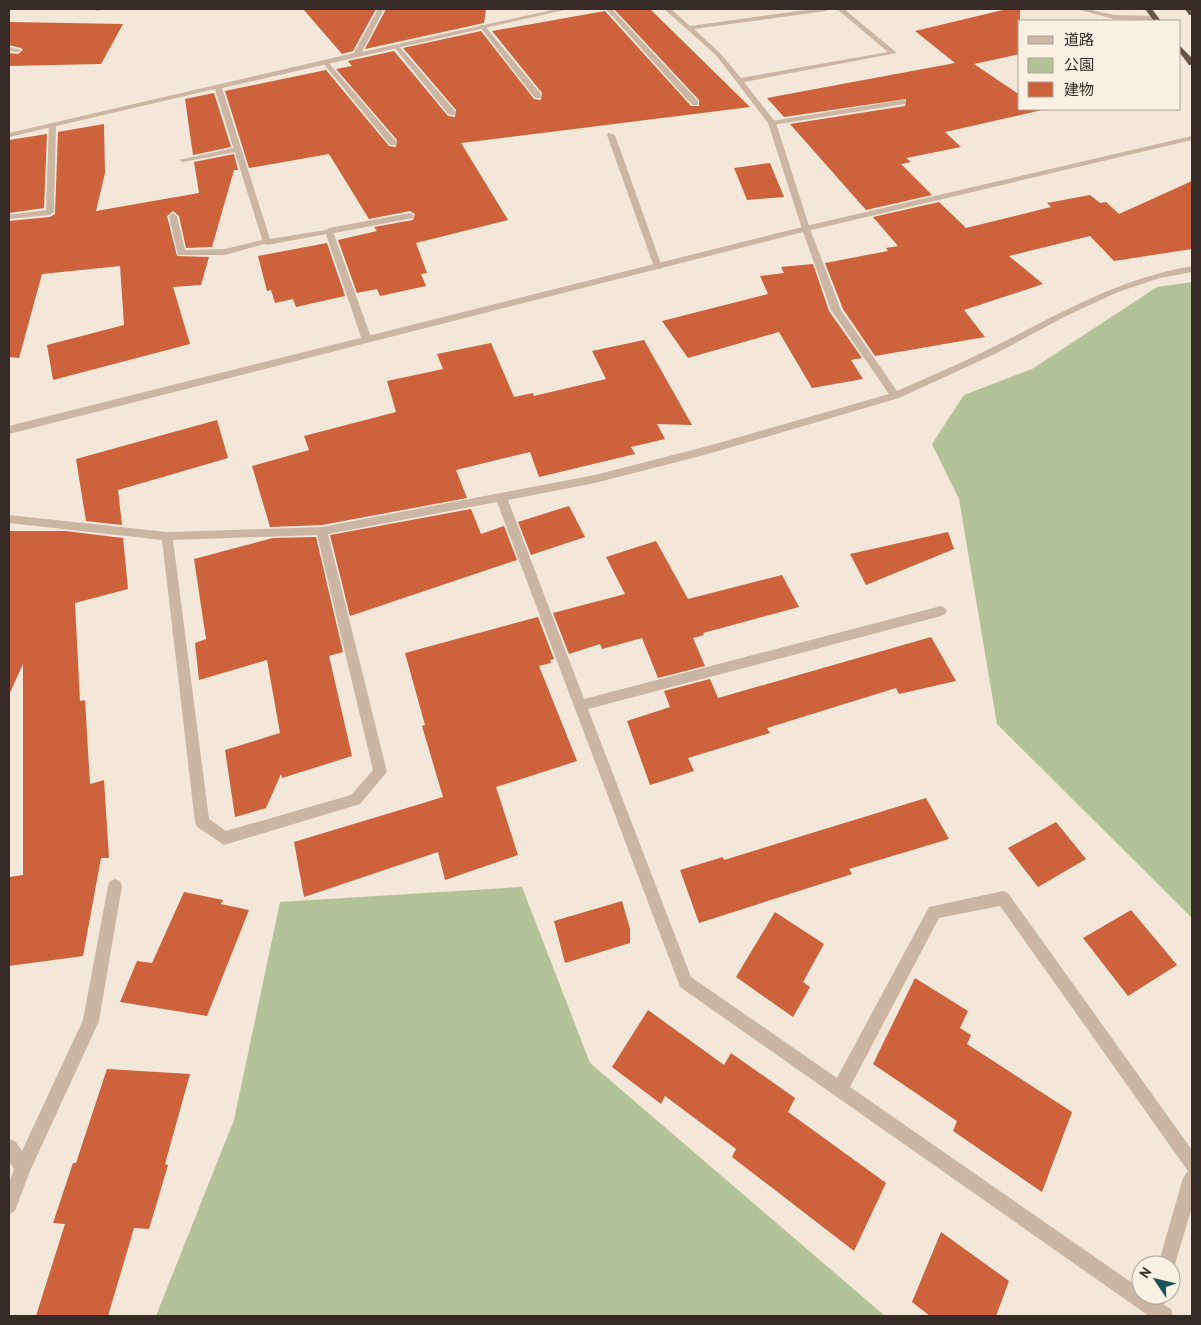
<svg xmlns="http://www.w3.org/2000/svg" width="1201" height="1325" font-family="'PT Sans','Noto Sans JP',sans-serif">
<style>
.green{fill:#b3c297}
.building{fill:#cd623c}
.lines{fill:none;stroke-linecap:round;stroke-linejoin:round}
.service{fill:#cbb6a3;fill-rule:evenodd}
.minor{fill:#cbb6a3;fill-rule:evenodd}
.tertiary{fill:#cbb6a3;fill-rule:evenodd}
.trunk{fill:#685449;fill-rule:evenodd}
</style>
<rect width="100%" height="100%" fill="#f2e7d8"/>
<path class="green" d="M 1192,282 L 1192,918 L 997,724 L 959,499 L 932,444 L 964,395 L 1032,369 L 1157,287 Z
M 522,887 L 590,1063 L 885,1316 L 156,1316 L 234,1120 L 280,902 Z"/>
<path class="building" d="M 303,9 L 376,9 L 353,51 L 342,54 Z
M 386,9 L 486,9 L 484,23 L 365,49 Z
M 614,9 L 650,9 L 750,107 L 461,143 L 508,220 L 416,243 L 427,273 L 421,274 L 426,286 L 380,296 L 377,289 L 357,293 L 338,240 L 377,231 L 374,227 L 413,220 L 415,214 L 410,211 L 369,219 L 329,154 L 249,168 L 225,91 L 326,70 L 389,146 L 396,147 L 397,140 L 336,69 L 352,66 L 348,61 L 394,51 L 448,116 L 455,117 L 456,110 L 403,48 L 481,31 L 534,99 L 541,100 L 542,93 L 492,31 L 605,11 L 691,106 L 699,106 L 699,100 Z
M 1007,9 L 1020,9 L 1020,54 L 974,64 L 1020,95 L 1020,109 L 1042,110 L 945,132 L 961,147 L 906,158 L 911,162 L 901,164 L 932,195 L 866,210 L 790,124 L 905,106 L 906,99 L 784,117 L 767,98 L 955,63 L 915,31 Z
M 9,22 L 123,24 L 101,64 L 9,66 L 9,53 L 18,54 L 23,50 L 21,48 L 9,45 Z
M 214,93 L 231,147 L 193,155 L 185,99 Z
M 104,124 L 105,173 L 96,211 L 199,193 L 194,162 L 234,154 L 238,170 L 234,170 L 212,247 L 186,248 L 179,216 L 173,211 L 167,216 L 177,256 L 209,257 L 201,285 L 173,287 L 190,344 L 53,380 L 47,345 L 124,325 L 120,266 L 42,274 L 19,358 L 9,357 L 9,221 L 50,217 L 55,214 L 58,132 Z
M 47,134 L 44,208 L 9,213 L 9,140 Z
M 770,163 L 784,197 L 747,200 L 734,168 Z
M 1192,181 L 1192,249 L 1114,261 L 1090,236 L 1009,256 L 1043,284 L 964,310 L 985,337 L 875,356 L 843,309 L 825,263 L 888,251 L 886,248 L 898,246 L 873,217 L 939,202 L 966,228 L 1051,207 L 1047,203 L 1090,195 L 1100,203 L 1106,202 L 1119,214 Z
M 327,243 L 345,296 L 296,307 L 293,299 L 275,303 L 271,290 L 267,291 L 258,256 Z
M 813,264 L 829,311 L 862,358 L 851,360 L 863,379 L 812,388 L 779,332 L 688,358 L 662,321 L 768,294 L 760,276 L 784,273 L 781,267 Z
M 644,340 L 692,425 L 657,424 L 665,439 L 631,447 L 635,454 L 539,477 L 530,452 L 456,470 L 467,498 L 322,525 L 270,527 L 252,466 L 309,450 L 304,436 L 396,412 L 387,381 L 443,369 L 437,354 L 491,343 L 514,397 L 533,393 L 534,396 L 606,379 L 592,351 Z
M 217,420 L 228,458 L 118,490 L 122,525 L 86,521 L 76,459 Z
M 569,506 L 585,537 L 531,555 L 518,522 Z
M 471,509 L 481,534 L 504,526 L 517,560 L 350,616 L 330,535 Z
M 9,531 L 65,531 L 123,538 L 128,589 L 75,603 L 80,701 L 85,700 L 90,784 L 104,780 L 109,858 L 101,858 L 83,956 L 9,966 L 9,877 L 23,875 L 23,664 L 9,695 Z
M 948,532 L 954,549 L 866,585 L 850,554 Z
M 316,537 L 343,652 L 329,656 L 352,756 L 282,778 L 281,774 L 266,808 L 235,817 L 225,750 L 280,733 L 267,660 L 199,680 L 195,643 L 206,639 L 194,559 L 273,538 Z
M 656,541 L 688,599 L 782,575 L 799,607 L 703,633 L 704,635 L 693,638 L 705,666 L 658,678 L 642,638 L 602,649 L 600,644 L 569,654 L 553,613 L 625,594 L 606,557 Z
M 538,617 L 554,659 L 550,660 L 551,663 L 539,666 L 577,761 L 496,787 L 518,855 L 445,880 L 438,852 L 304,897 L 294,842 L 443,797 L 422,726 L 425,725 L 405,653 Z
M 931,637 L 956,681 L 899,694 L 896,688 L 767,728 L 770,733 L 688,758 L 694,771 L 650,785 L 627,721 L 670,707 L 664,691 L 710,679 L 718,698 Z
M 926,798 L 949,839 L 849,869 L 852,874 L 699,923 L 680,870 L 723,857 L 724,860 Z
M 1056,822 L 1086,859 L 1038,887 L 1008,848 Z
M 184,892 L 223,900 L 221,904 L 249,910 L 207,1016 L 120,1002 L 137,961 L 152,963 Z
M 622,901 L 630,929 L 630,943 L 565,963 L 554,921 Z
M 1131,910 L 1177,965 L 1128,996 L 1083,938 Z
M 775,912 L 824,944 L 803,982 L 810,987 L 793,1017 L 736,977 Z
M 915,978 L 968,1011 L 960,1028 L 971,1035 L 967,1044 L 1072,1112 L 1042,1192 L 953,1131 L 957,1121 L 873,1064 Z
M 648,1010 L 724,1065 L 731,1053 L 795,1098 L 788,1112 L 886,1183 L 854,1251 L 732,1157 L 736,1149 L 665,1096 L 661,1104 L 612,1067 Z
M 107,1069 L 190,1074 L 165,1164 L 168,1165 L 149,1229 L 134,1228 L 108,1316 L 36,1316 L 65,1224 L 53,1223 L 73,1163 L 76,1163 Z
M 941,1232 L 1009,1281 L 996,1316 L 930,1316 L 912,1302 Z"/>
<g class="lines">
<path class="service" d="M 94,9 L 105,9 L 97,11 Z
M 606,9 L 612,9 L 698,101 L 698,105 L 692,105 Z
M 480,25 L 484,25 L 541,94 L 541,98 L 535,98 L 480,27 Z
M 394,45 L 398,45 L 455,111 L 455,115 L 449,115 L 394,47 Z
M 9,47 L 21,50 L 18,52 L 9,51 Z
M 323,61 L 327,61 L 396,141 L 396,145 L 390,145 L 323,63 Z
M 902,100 L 905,100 L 905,104 L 772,125 L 768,123 L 772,121 Z
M 49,123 L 56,125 L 54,212 L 50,215 L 9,219 L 9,215 L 46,210 Z
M 608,133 L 615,135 L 662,267 L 661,269 L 655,269 L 654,267 L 607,135 Z
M 238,147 L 242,149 L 241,151 L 183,162 L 179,160 Z
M 173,213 L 177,216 L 185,250 L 225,249 L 267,239 L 271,242 L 225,255 L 178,255 L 169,216 Z
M 410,213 L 413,214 L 413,218 L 329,234 L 325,231 L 329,228 Z"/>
<path class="minor" d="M 378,9 L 384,9 L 362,52 L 557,9 L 568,9 L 222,88 L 270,239 L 332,229 L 372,340 L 370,342 L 367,343 L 362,340 L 326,234 L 267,245 L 263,242 L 215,89 L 9,137 L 9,133 L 354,53 Z
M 664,9 L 671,9 L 690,26 L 813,9 L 829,9 L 826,11 L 694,29 L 720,53 L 741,78 L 888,52 L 837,9 L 844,9 L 897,53 L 744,82 L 776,123 L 810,229 L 841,310 L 897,391 C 928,377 960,364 991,348 C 1060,314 1114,280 1192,266 L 1192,272 L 1160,278 L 1118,292 L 1064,317 L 997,353 L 899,398 L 708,454 L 595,483 L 508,500 L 584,699 L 941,606 L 945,608 L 947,611 L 945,614 L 941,616 L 588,709 L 691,977 L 837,1078 L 929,907 L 1003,891 L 1008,893 L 1192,1150 L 1192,1207 L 1173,1271 L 1171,1272 L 1171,1265 L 1158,1265 L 1183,1178 L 1188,1171 L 1000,906 L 939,918 L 850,1087 L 1141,1289 L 1141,1295 L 1167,1295 L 1164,1305 L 1171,1309 L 1173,1316 L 1149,1316 L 680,987 L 497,502 L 328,534 L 387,772 L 360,804 L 224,845 L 197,827 L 195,822 L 162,540 L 9,523 L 9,515 L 167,532 L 322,527 L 595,475 L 708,446 L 889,394 L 831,310 L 802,229 L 768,123 L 716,55 ZM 317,535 L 373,770 L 351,795 L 226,831 L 209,819 L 173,540 Z
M 1076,9 L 1087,9 L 1114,15 L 1156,16 L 1159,18 L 1156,20 L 1114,19 Z
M 115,879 L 120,881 L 122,886 L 99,1021 L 30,1171 L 15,1211 L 9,1214 L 9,1183 L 14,1169 L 9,1162 L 9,1139 L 15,1141 L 22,1151 L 83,1020 L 108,886 L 110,881 Z"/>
<path class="tertiary" d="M 1192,136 L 1192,140 L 807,231 L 9,434 L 9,426 L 806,226 Z"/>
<path class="trunk" d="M 1145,9 L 1152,9 L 1161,21 L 1154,21 Z
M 1185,9 L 1192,9 L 1192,15 L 1189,15 Z
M 1180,46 L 1192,58 L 1192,65 L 1189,65 L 1180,53 Z"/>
</g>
<rect width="1201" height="1325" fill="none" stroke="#362b26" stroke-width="20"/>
<rect x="1018" y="20" width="162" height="90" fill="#faf1e4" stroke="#aca298"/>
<rect x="1028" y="36" width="25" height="8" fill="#cbb6a3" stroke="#aca298"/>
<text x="1064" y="45" font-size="15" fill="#362b26">道路</text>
<rect x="1028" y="58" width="25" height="15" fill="#b3c297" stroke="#aca298"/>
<text x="1064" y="70" font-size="15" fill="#362b26">公園</text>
<rect x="1028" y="82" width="25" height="15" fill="#cd623c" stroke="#aca298"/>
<text x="1064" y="95" font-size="15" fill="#362b26">建物</text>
<g transform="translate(1156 1280) rotate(305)"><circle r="24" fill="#faf1e4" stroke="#aca298"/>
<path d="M0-4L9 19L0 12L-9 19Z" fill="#195359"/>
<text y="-8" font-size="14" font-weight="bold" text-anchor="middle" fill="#362b26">N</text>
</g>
</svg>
